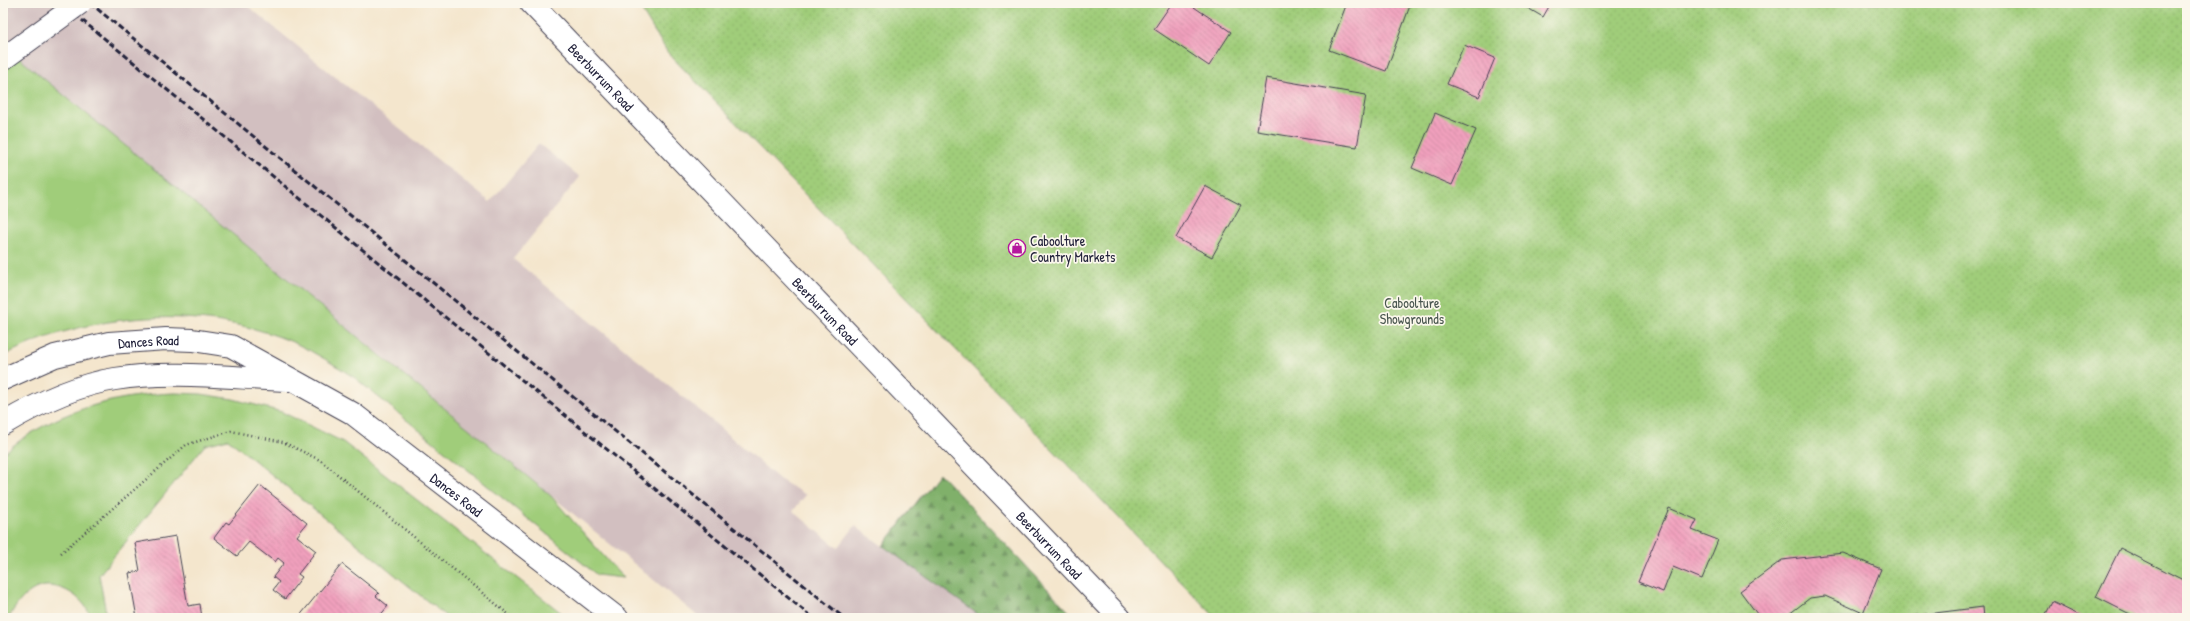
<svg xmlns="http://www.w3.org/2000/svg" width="2190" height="621" font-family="'Patrick Hand',sans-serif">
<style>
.industrial{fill:#d2bfc0}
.green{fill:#a0cd7a;stroke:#61785a}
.forest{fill:url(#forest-firs);stroke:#516952}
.park{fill:url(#park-dots);stroke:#61785a}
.building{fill:url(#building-back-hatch)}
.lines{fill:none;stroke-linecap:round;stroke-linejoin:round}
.minor-casing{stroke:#423f51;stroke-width:24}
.major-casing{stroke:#423f51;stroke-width:24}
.path{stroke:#423f51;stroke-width:2.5;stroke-dasharray:1 3;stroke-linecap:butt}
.minor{stroke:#fff;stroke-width:22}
.major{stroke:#fff;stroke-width:22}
.rail{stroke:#22223b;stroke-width:3;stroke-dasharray:6 3;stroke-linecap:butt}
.highway-bridge-casing{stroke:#423f51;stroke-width:24;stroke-linecap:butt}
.highway-bridge{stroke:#fff;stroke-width:22}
.labels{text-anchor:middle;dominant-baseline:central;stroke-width:3.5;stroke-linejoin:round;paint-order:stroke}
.street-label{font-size:14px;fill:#22223b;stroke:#fbf7ec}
.poi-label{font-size:14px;fill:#22223b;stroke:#fbf7ec;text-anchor:start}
.park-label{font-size:14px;fill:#48554e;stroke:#fbf7ec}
</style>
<defs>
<pattern id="forest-firs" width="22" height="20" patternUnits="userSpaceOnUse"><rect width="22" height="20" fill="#80b06a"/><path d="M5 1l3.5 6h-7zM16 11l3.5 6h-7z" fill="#688f58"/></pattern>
<pattern id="park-dots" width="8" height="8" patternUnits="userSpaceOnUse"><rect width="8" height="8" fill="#a0cd7a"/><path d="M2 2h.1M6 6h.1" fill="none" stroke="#8ab06a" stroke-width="1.8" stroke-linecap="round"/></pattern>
<pattern id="building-back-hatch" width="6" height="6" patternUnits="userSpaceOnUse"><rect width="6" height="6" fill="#f1a0bd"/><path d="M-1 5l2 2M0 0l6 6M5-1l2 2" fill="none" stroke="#c3829b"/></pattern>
</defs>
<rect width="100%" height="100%" fill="#fbf7ec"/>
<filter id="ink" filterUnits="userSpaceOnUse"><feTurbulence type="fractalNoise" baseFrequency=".025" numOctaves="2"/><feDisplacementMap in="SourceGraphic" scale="8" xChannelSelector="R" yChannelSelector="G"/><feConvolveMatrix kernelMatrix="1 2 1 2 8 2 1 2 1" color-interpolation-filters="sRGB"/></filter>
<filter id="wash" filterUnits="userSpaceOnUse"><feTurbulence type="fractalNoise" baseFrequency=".012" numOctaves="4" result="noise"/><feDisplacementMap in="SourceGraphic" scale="16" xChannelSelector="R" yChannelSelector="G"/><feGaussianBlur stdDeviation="0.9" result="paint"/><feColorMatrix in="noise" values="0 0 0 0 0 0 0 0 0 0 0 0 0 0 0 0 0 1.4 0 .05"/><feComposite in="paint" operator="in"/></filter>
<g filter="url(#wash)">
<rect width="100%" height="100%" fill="#f4e6cd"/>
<path class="industrial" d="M 3,3 L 244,3 L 490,202 L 539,144 L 580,177 L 513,259 L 704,414 L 779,479 L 806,495 L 793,511 L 838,548 L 855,526 L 983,618 L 700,618 L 3,45 Z"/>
<path class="green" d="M 3,45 L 551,496 L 623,578 L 597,575 L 355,378 C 335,365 316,353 295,343 C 204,304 90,311 3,356 Z
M 175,393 L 201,394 L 233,399 L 282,412 L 343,442 L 568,618 L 448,618 L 228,439 L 205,445 L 99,575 L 107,618 L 91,618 C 86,600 65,585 46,586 C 29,587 15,605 9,618 L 3,618 L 3,454 C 51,412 113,395 175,393 Z"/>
<path class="forest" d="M 939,473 L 1075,618 L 983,618 L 883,546 Z"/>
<path class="park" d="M 637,3 L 2187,3 L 2187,618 L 1216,618 L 668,53 Z"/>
<g id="blocks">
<path class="building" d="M 1172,3 L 1188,3 L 1231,32 L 1209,66 L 1154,29 Z
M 1347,3 L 1411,3 L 1386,71 L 1329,50 Z
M 1519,3 L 1551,3 L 1543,17 Z
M 1464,45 L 1495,58 L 1479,97 L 1447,84 Z
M 1266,78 L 1366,95 L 1357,147 L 1257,131 Z
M 1435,113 L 1476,130 L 1452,185 L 1412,168 Z
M 1205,186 L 1241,205 L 1212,257 L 1176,238 Z
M 260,485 L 307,523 L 297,536 L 316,551 L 298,574 L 302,577 L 285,599 L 273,590 L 279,582 L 273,577 L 284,563 L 278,558 L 275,562 L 249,542 L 237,556 L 214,538 L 226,522 L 229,524 Z
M 1669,508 L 1697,520 L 1692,530 L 1718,540 L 1702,579 L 1673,567 L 1663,592 L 1638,582 Z
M 176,536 L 188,606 L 200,604 L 202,618 L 137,618 L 129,573 L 140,571 L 135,543 Z
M 2120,548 L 2187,582 L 2187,618 L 2138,618 L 2096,597 Z
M 1843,553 L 1881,569 L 1863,613 L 1825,596 L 1810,598 L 1784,618 L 1760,618 L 1740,591 L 1782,560 Z
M 342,564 L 379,593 L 376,596 L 388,606 L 378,618 L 298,618 Z
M 2052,602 L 2085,618 L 2044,618 Z
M 1983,607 L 1984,618 L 1903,618 L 1903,617 Z"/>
</g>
</g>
<g filter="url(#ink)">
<use href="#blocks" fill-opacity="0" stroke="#423f51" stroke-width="1"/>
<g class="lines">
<defs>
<g id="minor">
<path id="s1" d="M 3,379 L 55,356 L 109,343 L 166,339 L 192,340 L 231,346 L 352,413 L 617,618"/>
<path d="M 3,424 C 38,403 75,385 115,379 C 172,370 231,378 288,380"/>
</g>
<g id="major">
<path id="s2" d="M 531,3 L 1120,618"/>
</g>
</defs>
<use href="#minor" class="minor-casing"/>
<use href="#major" class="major-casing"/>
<path class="path" d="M 61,553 L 186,445 L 231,431 L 283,442 L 320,460 L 513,618"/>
<use href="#minor" class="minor"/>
<use href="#major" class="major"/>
<path class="rail" d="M 61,3 L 813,618
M 90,3 L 844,618"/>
<defs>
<path id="highway-bridge" d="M 3,59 L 80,3"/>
</defs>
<use href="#highway-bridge" class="highway-bridge-casing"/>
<use href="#highway-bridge" class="highway-bridge"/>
</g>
</g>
<defs>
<symbol id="shop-ring" viewBox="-11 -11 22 22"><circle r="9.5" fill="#fbf7ec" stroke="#b5179e" stroke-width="1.5"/><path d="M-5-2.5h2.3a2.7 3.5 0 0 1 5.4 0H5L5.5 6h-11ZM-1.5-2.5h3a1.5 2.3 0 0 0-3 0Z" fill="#b5179e"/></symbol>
</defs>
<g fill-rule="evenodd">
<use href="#shop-ring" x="1007" y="238" width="20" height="20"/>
</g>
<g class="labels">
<g class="street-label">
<text stroke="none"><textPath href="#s2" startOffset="102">Beerburrum Road</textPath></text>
<text stroke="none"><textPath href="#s2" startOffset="426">Beerburrum Road</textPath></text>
<text stroke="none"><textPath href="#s1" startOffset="152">Dances Road</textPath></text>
<text stroke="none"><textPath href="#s1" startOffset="506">Dances Road</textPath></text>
<text stroke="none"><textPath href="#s2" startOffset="750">Beerburrum Road</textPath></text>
</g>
<g class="poi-label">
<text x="1030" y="240">Caboolture<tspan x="1030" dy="16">Country Markets</tspan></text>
</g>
<g class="park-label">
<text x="1412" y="302">Caboolture<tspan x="1412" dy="16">Showgrounds</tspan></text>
</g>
</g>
<rect width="2190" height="621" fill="none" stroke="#fbf7ec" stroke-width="16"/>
</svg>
